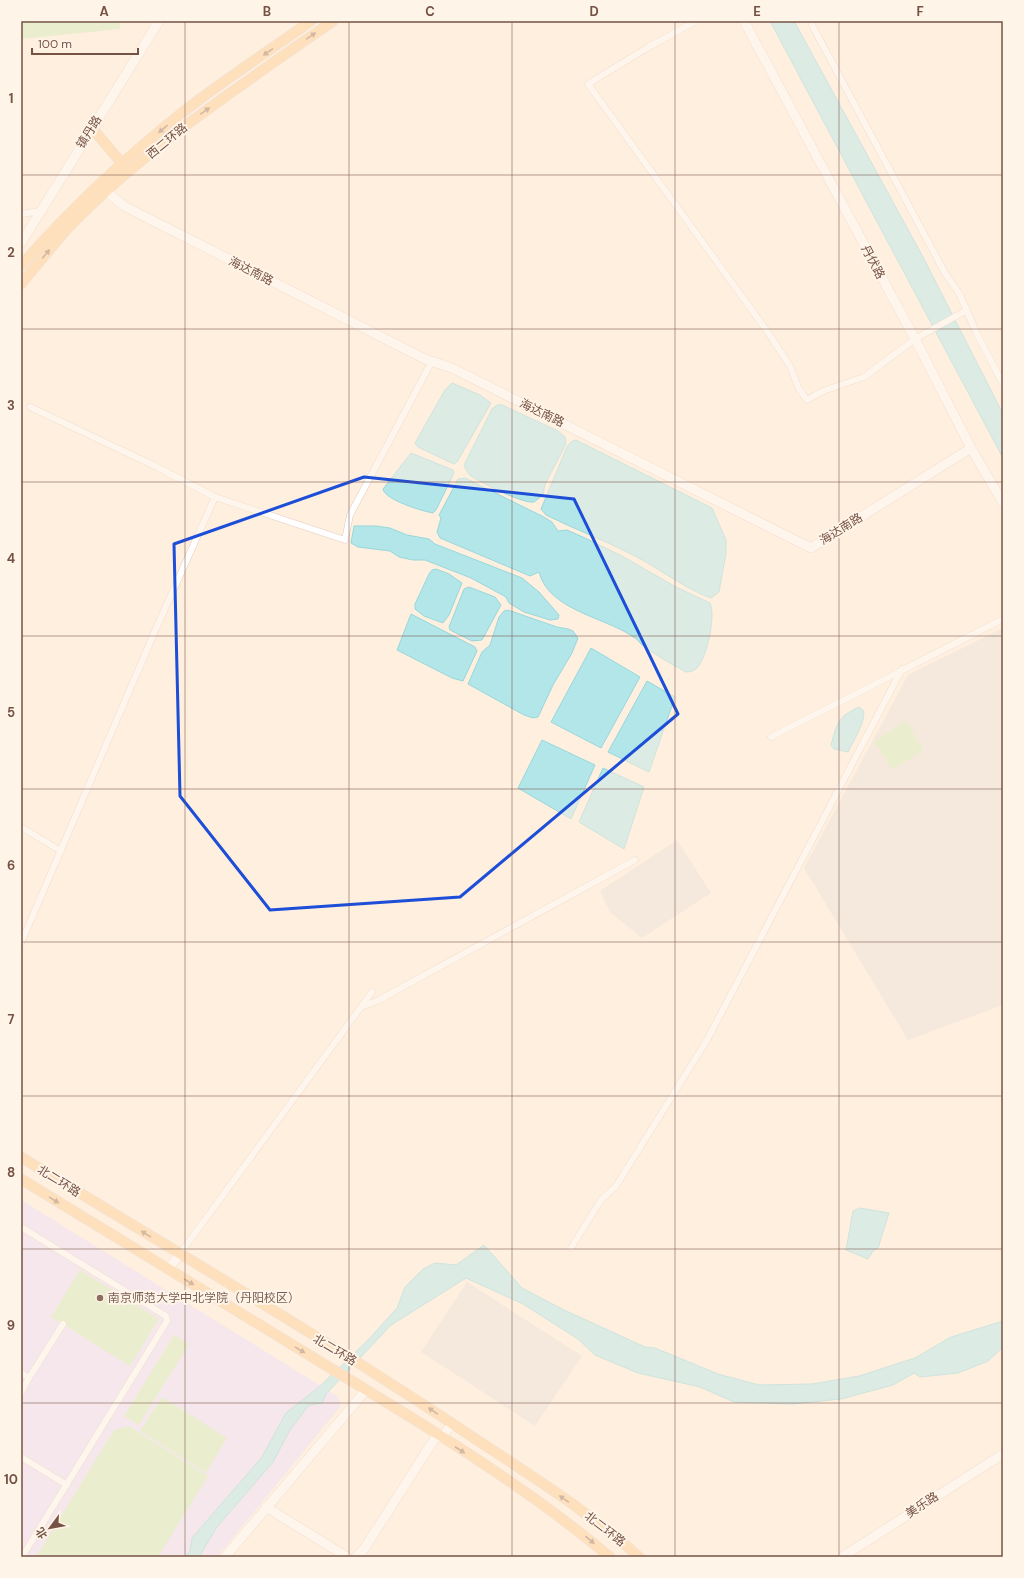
<svg xmlns="http://www.w3.org/2000/svg" width="1024" height="1578" font-family="'DM Sans','Noto Sans SC',sans-serif">
<style>
.industrial{fill:#ece2dc}
.education{fill:#ecddfa}
.green{fill:#d5ecbd}
.water{fill:#b3e6e9;stroke:#98d7db}
.lines{fill:none;stroke-linecap:round;stroke-linejoin:round}
.street-casing{stroke:#e5ccbe;stroke-width:7}
.secondary-casing{stroke:#eaccba;stroke-width:10}
.primary-casing{stroke:#dbd2cf;stroke-width:11}
.street{stroke:#fff;stroke-width:6}
.secondary{stroke:#fff;stroke-width:9}
.primary{stroke:#ffce96;stroke-width:10}
.oneway{fill:#9f775d}
.marked{fill:none;stroke:#1d4ed8;stroke-width:3;stroke-linejoin:round}
.grid{fill:none;stroke:#765245;stroke-width:1;stroke-opacity:0.55}
.education-dot{fill:#8d6e63;stroke:#fff4e8;stroke-width:1.5}
.labels{text-anchor:middle;dominant-baseline:central;stroke-width:4;stroke-linejoin:round;paint-order:stroke}
.street-label{font-size:12px;fill:#765245;stroke:#fff4e8}
.education-label{font-size:12px;fill:#785e54;stroke:#fff4e8;text-anchor:start}
.neatline{fill:none;stroke:#765245;stroke-width:1.5}
.grid-label{font-size:13px;text-anchor:middle;font-weight:bold;fill:#765245}
</style>
<rect width="100%" height="100%" fill="#feefdf"/>
<path class="industrial" d="M 1003,628 L 1003,1005 L 908,1040 L 804,868 L 908,675 Z
M 677,840 L 711,893 L 642,938 L 610,912 L 600,891 Z
M 467,1282 L 582,1356 L 535,1426 L 421,1352 Z"/>
<path class="education" d="M 21,1200 L 337,1396 L 340,1403 L 340,1407 L 217,1557 L 21,1557 Z"/>
<path class="green" d="M 21,21 L 120,21 L 120,29 L 21,39 Z
M 906,721 L 924,750 L 892,770 L 874,741 Z
M 80,1270 L 159,1319 L 130,1366 L 51,1317 Z
M 174,1335 L 189,1344 L 139,1425 L 124,1416 Z
M 162,1397 L 227,1438 L 206,1473 L 140,1431 Z
M 129,1426 L 208,1476 L 158,1557 L 36,1557 L 114,1430 Z"/>
<path class="water" d="M 770,21 L 794,21 L 923,257 L 1003,414 L 1003,458 Z
M 452,383 L 480,395 L 491,403 L 457,462 L 454,464 L 418,447 L 415,443 L 445,390 Z
M 497,405 L 502,405 L 558,431 L 565,437 L 566,444 L 545,484 L 543,495 L 534,502 C 523,504 482,483 471,476 C 467,473 466,469 464,465 L 492,409 Z
M 576,440 L 712,508 L 726,540 L 726,553 L 719,592 L 711,598 C 683,588 659,568 633,555 C 604,540 574,529 546,515 L 541,509 L 567,447 L 571,442 Z
M 411,453 L 453,470 L 454,473 L 436,510 L 433,513 C 422,511 385,500 383,489 Z
M 465,478 L 542,516 L 552,522 L 558,531 L 567,530 L 585,538 L 622,556 L 676,587 L 710,603 C 716,615 707,658 697,668 C 694,671 690,672 686,672 C 671,664 655,655 641,644 C 639,642 637,639 635,638 C 606,617 549,611 539,572 L 530,576 L 440,538 L 437,532 L 441,518 L 439,515 L 456,483 L 458,479 Z
M 354,526 L 376,526 L 390,528 L 407,535 L 429,539 L 435,544 L 522,578 L 539,592 L 559,615 L 558,619 L 550,620 L 524,612 L 509,603 L 506,597 L 471,578 L 425,560 L 413,560 L 399,557 L 390,551 L 358,547 L 351,543 Z
M 436,569 L 449,574 L 462,583 L 449,615 L 443,623 L 424,616 L 415,609 L 415,604 L 429,574 L 432,570 Z
M 469,587 L 495,597 L 501,605 L 482,640 L 472,641 L 450,630 L 449,627 L 464,589 Z
M 508,610 L 557,627 L 568,629 L 573,631 L 578,638 L 572,653 L 553,685 L 538,717 L 533,718 L 524,715 L 468,684 L 482,652 L 490,645 L 499,617 L 504,611 Z
M 411,614 L 475,647 L 477,651 L 463,681 L 452,678 L 397,650 Z
M 591,648 L 640,677 L 601,748 L 551,722 Z
M 647,681 L 675,697 L 649,772 L 608,752 Z
M 859,707 L 864,711 C 864,726 854,739 848,752 L 834,749 L 831,745 C 837,724 837,717 859,707 Z
M 542,740 L 595,765 L 571,819 L 518,788 Z
M 603,768 L 644,787 L 624,849 L 579,822 Z
M 860,1208 L 889,1213 L 878,1248 L 873,1251 L 868,1259 L 846,1250 L 853,1211 Z
M 484,1245 L 522,1288 L 562,1309 L 645,1347 L 655,1348 L 718,1374 L 759,1385 L 812,1384 L 859,1376 L 915,1358 L 951,1337 L 1003,1321 L 1003,1347 L 988,1361 L 958,1373 L 920,1377 L 914,1373 L 893,1385 L 841,1399 L 792,1404 L 734,1402 L 700,1387 L 638,1373 L 595,1355 L 578,1339 L 523,1304 L 466,1278 L 391,1325 L 326,1394 L 322,1403 L 309,1405 L 290,1430 L 273,1462 L 217,1527 L 199,1557 L 185,1557 L 190,1551 L 192,1538 L 262,1457 L 286,1413 L 319,1387 L 368,1340 L 397,1308 L 405,1287 L 423,1269 L 435,1263 L 456,1265 Z"/>
<g class="lines">
<defs>
<path id="street" d="M 696,21 L 647,48 L 588,84 L 767,331 L 790,366 L 798,387 L 807,400 L 823,391 L 864,377 L 915,339 L 967,310
M 812,25 L 945,273 L 960,295 L 976,332 L 1003,384
M 21,214 L 41,211
M 30,407 L 153,465 L 215,497 L 345,540 L 350,515 L 432,361
M 771,737 L 1003,619
M 21,827 L 61,851
M 21,943 L 155,631 L 215,497
M 361,1007 L 377,1001 L 635,860
M 21,1227 L 166,1316 L 167,1321 L 22,1557
M 571,1248 L 601,1200 L 616,1186 L 707,1040 L 902,669
M 179,1255 L 372,992
M 21,1373 L 29,1378 L 63,1324
M 21,1392 L 29,1378
M 21,1457 L 67,1485"/>
<path id="secondary" d="M 744,21 L 915,339 L 971,448 L 1003,503
M 107,192 L 124,206 L 425,359 L 452,368 L 811,548 L 971,448
M 21,243 L 159,21
M 168,1269 L 179,1255
M 441,1438 L 452,1424
M 266,1507 L 347,1557
M 225,1557 L 366,1390
M 356,1557 L 364,1549 L 437,1435
M 842,1557 L 1003,1454"/>
<path id="primary" d="M 92,128 L 125,167
M 21,266 C 70,209 124,159 183,112 C 224,80 269,51 311,21
M 21,284 C 37,265 52,246 68,228 C 146,147 242,85 333,21
M 21,1157 C 167,1247 316,1333 459,1428 C 520,1469 584,1507 639,1557
M 21,1179 C 123,1242 225,1304 327,1366 C 424,1425 523,1484 610,1557"/>
</defs>
<use href="#street" class="street-casing"/>
<use href="#secondary" class="secondary-casing"/>
<use href="#primary" class="primary-casing"/>
<use href="#street" class="street"/>
<use href="#secondary" class="secondary"/>
<use href="#primary" class="primary"/>
</g>
<defs><path id="oneway-solid" d="M-6-.8H1V-3.2L6.5 0L1 3.2V.8H-6Z"/></defs>
<g class="oneway">
<use href="#oneway-solid" transform="translate(311 36) rotate(-35)"/>
<use href="#oneway-solid" transform="translate(268 52) rotate(145)"/>
<use href="#oneway-solid" transform="translate(205 111) rotate(-35)"/>
<use href="#oneway-solid" transform="translate(163 129) rotate(140)"/>
<use href="#oneway-solid" transform="translate(46 254) rotate(-50)"/>
<use href="#oneway-solid" transform="translate(54 1200) rotate(32)"/>
<use href="#oneway-solid" transform="translate(146 1234) rotate(-148)"/>
<use href="#oneway-solid" transform="translate(189 1282) rotate(31)"/>
<use href="#oneway-solid" transform="translate(300 1350) rotate(31)"/>
<use href="#oneway-solid" transform="translate(433 1411) rotate(-146)"/>
<use href="#oneway-solid" transform="translate(460 1450) rotate(33)"/>
<use href="#oneway-solid" transform="translate(564 1499) rotate(-145)"/>
<use href="#oneway-solid" transform="translate(590 1540) rotate(40)"/>
</g>
<path d="M0 0H1024V1578H0ZM 364,477 L 574,499 L 678,714 L 460,897 L 270,910 L 180,796 L 174,544 Z" fill="#feefdf" fill-opacity=".55" fill-rule="evenodd"/>
<path class="marked" d="M 364,477 L 574,499 L 678,714 L 460,897 L 270,910 L 180,796 L 174,544 Z"/>
<path class="grid" d="M 185,21 L 185,1557M 349,21 L 349,1557M 512,21 L 512,1557M 675,21 L 675,1557M 839,21 L 839,1557M 21,175 L 1003,175M 21,329 L 1003,329M 21,482 L 1003,482M 21,636 L 1003,636M 21,789 L 1003,789M 21,942 L 1003,942M 21,1096 L 1003,1096M 21,1249 L 1003,1249M 21,1403 L 1003,1403"/>
<circle class="education-dot" cx="100" cy="1298" r="4"/>
<g class="labels">
<g class="street-label">
<text transform="translate(89 132) rotate(-58)">镇丹路</text>
<text transform="translate(167 141) rotate(-39)">西二环路</text>
<text transform="translate(873 262) rotate(62)">丹伏路</text>
<text transform="translate(251 271) rotate(27)">海达南路</text>
<text transform="translate(542 413) rotate(26)">海达南路</text>
<text transform="translate(841 529) rotate(-32)">海达南路</text>
<text transform="translate(59 1181) rotate(32)">北二环路</text>
<text transform="translate(335 1350) rotate(31)">北二环路</text>
<text transform="translate(922 1505) rotate(-33)">美乐路</text>
<text transform="translate(605 1529) rotate(38)">北二环路</text>
</g>
<g class="education-label">
<text x="108" y="1298">南京师范大学中北学院（丹阳校区）</text>
</g>
</g>
<rect width="1024" height="1578" fill="none" stroke="#fff4e8" stroke-width="44"/>
<g transform="translate(50 1528) rotate(238)" stroke="#fff4e8" stroke-width="3" paint-order="stroke">
<path d="M0-3L7 15L0 10L-7 15Z" fill="#765245"/>
<text y="-6" font-size="11" font-weight="bold" text-anchor="middle" fill="#765245">北</text>
</g>
<path d="M32 48v6h106v-6" fill="none" stroke="#765245" stroke-width="2"/>
<text x="38" y="48" font-size="12" fill="#765245" stroke="#fff4e8" stroke-width="3" paint-order="stroke">100 m</text>
<rect x="22" y="22" width="980" height="1534" class="neatline"/>
<g class="grid-label">
<text x="104" y="16">A</text>
<text x="267" y="16">B</text>
<text x="430" y="16">C</text>
<text x="594" y="16">D</text>
<text x="757" y="16">E</text>
<text x="920" y="16">F</text>
<text x="11" y="103">1</text>
<text x="11" y="257">2</text>
<text x="11" y="410">3</text>
<text x="11" y="563">4</text>
<text x="11" y="717">5</text>
<text x="11" y="870">6</text>
<text x="11" y="1024">7</text>
<text x="11" y="1177">8</text>
<text x="11" y="1330">9</text>
<text x="11" y="1484">10</text>
</g>
</svg>
